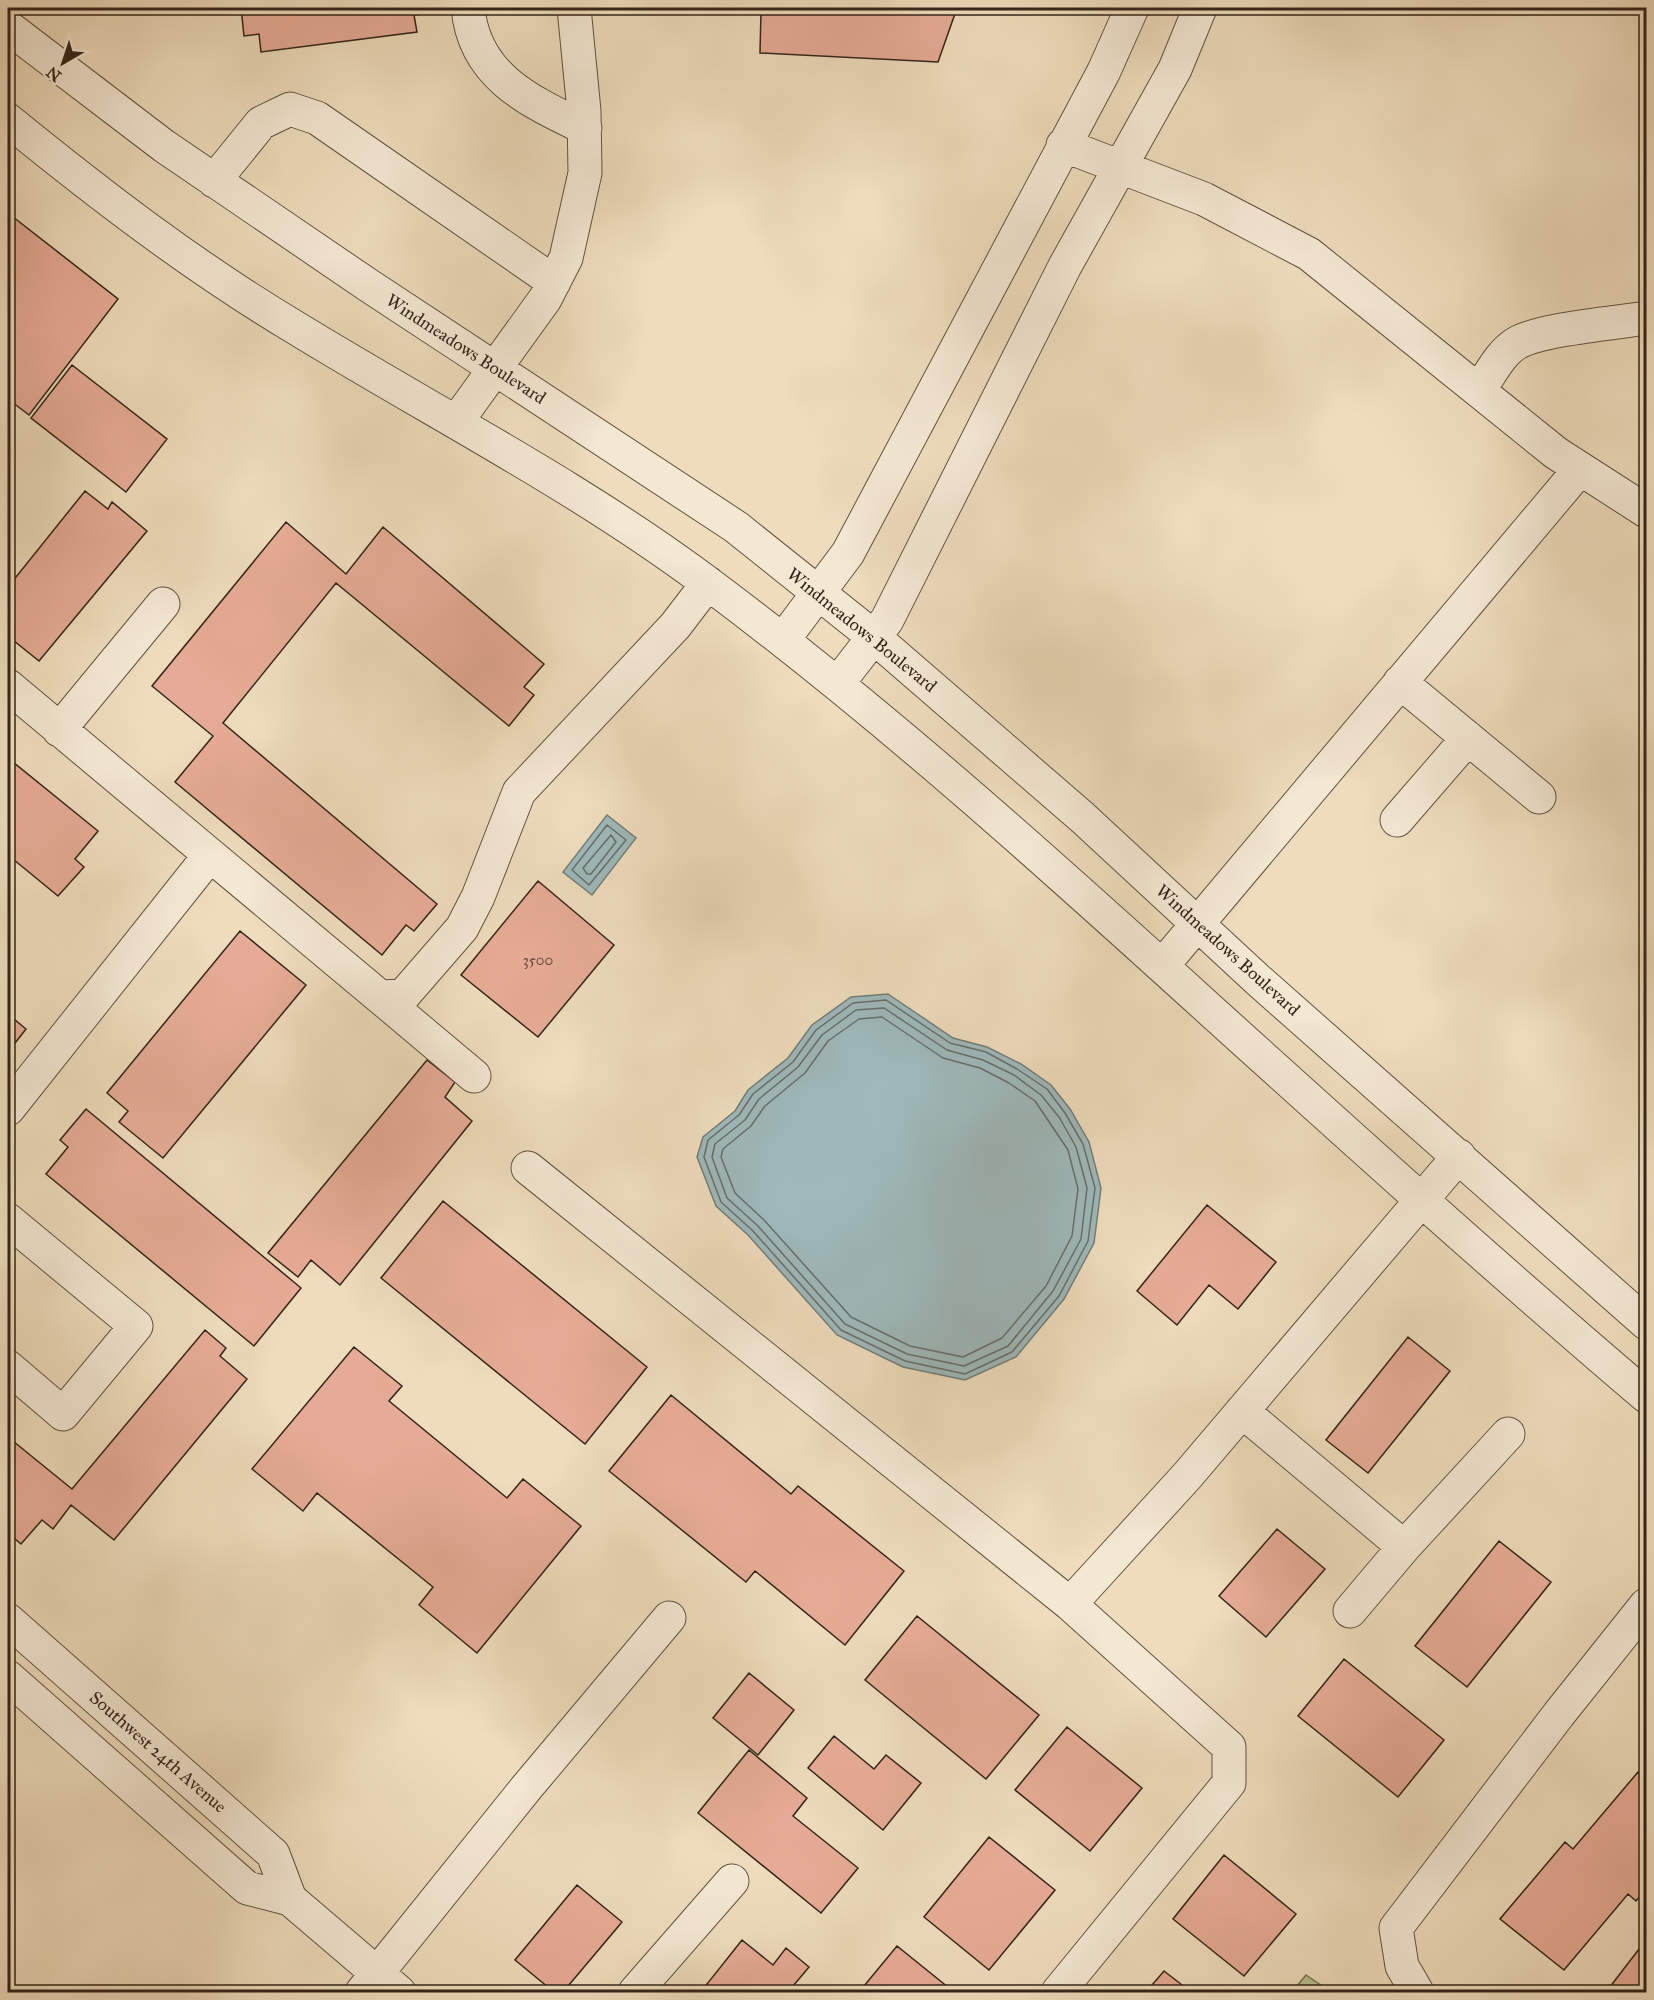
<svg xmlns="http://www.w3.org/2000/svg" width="1654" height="2000" font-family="'IM FELL Great Primer',serif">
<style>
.green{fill:#bcbf8e;stroke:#787254;stroke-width:1.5}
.water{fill:#9eb9bb;stroke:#737d7a;stroke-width:1.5}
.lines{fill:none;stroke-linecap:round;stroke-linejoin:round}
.shore{stroke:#686e6a;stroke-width:1.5}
.building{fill:#e6ab96;stroke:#332419;stroke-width:1.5}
.minor-casing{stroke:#625242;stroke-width:35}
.minor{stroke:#f4e8d3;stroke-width:33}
.labels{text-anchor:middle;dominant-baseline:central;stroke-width:4.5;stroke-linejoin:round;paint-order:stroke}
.number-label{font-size:15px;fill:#604638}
.street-label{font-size:18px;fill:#332419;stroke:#f4e8d3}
</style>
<rect width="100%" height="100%" fill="#eedcbc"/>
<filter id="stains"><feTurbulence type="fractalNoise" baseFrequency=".00333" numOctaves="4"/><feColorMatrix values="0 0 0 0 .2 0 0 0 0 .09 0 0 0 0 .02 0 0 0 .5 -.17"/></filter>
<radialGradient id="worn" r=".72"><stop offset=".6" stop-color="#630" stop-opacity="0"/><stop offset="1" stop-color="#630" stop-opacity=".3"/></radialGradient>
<path class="green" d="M 1306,1975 L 1331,1992 L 1292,1992 Z"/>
<path class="water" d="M 607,815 L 636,838 L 592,895 L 563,872 Z
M 888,994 L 953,1038 L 987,1047 L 1021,1064 L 1051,1085 L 1070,1109 L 1089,1142 L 1101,1188 L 1094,1243 L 1064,1299 L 1016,1357 L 965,1380 L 903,1367 L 837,1335 L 748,1235 L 716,1206 L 697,1157 L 703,1137 L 735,1111 L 748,1090 L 788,1058 L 812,1025 L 851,997 Z"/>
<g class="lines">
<path class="shore" d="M 607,825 L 626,840 L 589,885 L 572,870 Z
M 611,835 L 616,842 L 591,874 L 587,874 L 583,868 Z
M 886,1000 L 950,1043 L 986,1052 L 1017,1069 L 1047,1089 L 1065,1113 L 1083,1144 L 1095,1188 L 1088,1241 L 1059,1296 L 1012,1352 L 965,1374 L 905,1361 L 841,1330 L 753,1231 L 721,1202 L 704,1157 L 708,1140 L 739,1115 L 753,1094 L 793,1062 L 816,1030 L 853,1003 Z
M 884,1008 L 947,1050 L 983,1060 L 1014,1075 L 1041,1095 L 1059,1117 L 1076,1147 L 1087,1188 L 1081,1239 L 1053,1291 L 1008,1346 L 964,1366 L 907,1354 L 845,1324 L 758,1226 L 727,1198 L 712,1157 L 715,1144 L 745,1120 L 759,1099 L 798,1067 L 822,1035 L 856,1010 Z
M 882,1017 L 943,1058 L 980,1068 L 1009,1083 L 1035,1101 L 1068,1150 L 1078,1189 L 1072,1236 L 1046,1286 L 1002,1338 L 963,1357 L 910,1346 L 851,1317 L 764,1220 L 735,1193 L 721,1157 L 723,1149 L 751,1126 L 765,1106 L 805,1073 L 828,1041 L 859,1019 Z"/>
</g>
<path class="building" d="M 241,8 L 430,8 L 430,13 L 414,15 L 417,32 L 261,52 L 259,34 L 244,36 Z
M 735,8 L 957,8 L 938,62 L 760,53 L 761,11 Z
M 8,213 L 118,299 L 29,415 L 8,399 Z
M 72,365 L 167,439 L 126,492 L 31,418 Z
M 85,491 L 108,509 L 112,502 L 147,531 L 39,661 L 8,636 L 13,624 L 8,620 L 8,587 Z
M 286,522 L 346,574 L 383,527 L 544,664 L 524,687 L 534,695 L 509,726 L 336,583 L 223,723 L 437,904 L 414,931 L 406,925 L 382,955 L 175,782 L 213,736 L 152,686 Z
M 8,758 L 98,831 L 75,859 L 84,867 L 58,896 L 8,855 Z
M 538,881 L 614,945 L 538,1037 L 461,975 Z
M 240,931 L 306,985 L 163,1158 L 119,1122 L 128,1111 L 107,1093 Z
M 8,1014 L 26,1029 L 8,1052 Z
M 427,1060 L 455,1082 L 445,1097 L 472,1121 L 340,1285 L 311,1260 L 298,1277 L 268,1253 Z
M 86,1109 L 301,1288 L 254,1346 L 46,1174 L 68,1147 L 60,1140 Z
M 443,1201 L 647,1367 L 585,1444 L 381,1278 Z
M 1207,1205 L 1276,1262 L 1238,1309 L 1209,1285 L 1177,1325 L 1137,1291 Z
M 205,1330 L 226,1348 L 220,1356 L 247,1379 L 114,1540 L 71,1505 L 53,1529 L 42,1520 L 21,1544 L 8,1533 L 8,1437 L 72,1489 Z
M 1408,1337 L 1450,1371 L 1368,1473 L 1326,1440 Z
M 354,1347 L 402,1386 L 389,1401 L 507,1498 L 523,1479 L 581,1526 L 477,1653 L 419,1605 L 433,1587 L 317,1493 L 303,1511 L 252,1469 Z
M 671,1395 L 791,1494 L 798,1486 L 904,1571 L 845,1645 L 755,1571 L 746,1582 L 609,1471 Z
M 1277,1529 L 1325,1569 L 1266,1637 L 1219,1596 Z
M 1499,1541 L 1551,1582 L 1467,1687 L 1415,1646 Z
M 917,1616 L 1039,1715 L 986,1779 L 865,1680 Z
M 1344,1659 L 1444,1740 L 1398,1797 L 1298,1716 Z
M 749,1673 L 794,1710 L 758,1755 L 713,1718 Z
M 1067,1727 L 1142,1788 L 1090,1851 L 1015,1790 Z
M 834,1736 L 874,1769 L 886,1755 L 921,1783 L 883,1830 L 808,1768 Z
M 749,1750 L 807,1798 L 793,1816 L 858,1868 L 821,1913 L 698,1813 Z
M 1638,1772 L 1646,1780 L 1646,1889 L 1636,1901 L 1628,1894 L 1564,1970 L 1500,1919 L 1565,1842 L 1573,1849 Z
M 989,1837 L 1055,1890 L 989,1970 L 924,1917 Z
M 1224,1855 L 1296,1914 L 1244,1976 L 1173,1919 Z
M 577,1885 L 622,1922 L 563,1992 L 554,1992 L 515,1960 Z
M 742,1940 L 773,1965 L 786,1948 L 809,1967 L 788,1992 L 707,1992 L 703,1989 Z
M 1646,1940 L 1646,1992 L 1606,1992 Z
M 897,1946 L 954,1992 L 859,1992 Z
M 1164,1971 L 1191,1992 L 1146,1992 Z"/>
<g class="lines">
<defs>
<path id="minor" d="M 468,8 C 474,76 529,101 585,128
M 8,27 L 164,146 L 368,285 L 736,527 L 875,638 L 1082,817 L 1258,980 L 1646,1323
M 8,120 C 100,195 194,267 296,328 C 433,412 576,485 705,581 C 882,713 1045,860 1208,1008 C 1353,1139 1498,1270 1646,1396
M 1063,145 L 1204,199 L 1309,254 L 1556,453 L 1646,511
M 214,181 L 261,123 L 290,109 L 317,118 L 554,282
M 1479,390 C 1490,375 1500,353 1517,343 C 1542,329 1615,323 1646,318
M 457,421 L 545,299 L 566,258 L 585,173 L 584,111 L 574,8
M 783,640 L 848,553 L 1104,71 L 1132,8
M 1400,682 L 1539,797
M 838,683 L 887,620 L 1065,266 L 1175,69 L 1200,8
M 8,686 L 380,997 L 403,996 L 462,928 L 478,897 L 519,792 L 675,626 L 708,583
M 59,730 L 163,604
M 1397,820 L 1468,738
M 1162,966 L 1580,469
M 380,997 L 474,1076
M 8,1109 L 210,855
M 528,1168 L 1070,1604 L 1229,1747 L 1229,1783 L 1058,1992
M 8,1220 L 136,1326 L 63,1414 L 8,1367
M 1242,1411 L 1404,1547
M 1070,1604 L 1187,1476 L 1459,1156
M 1350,1611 L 1404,1547 L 1508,1434
M 8,1620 L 273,1854 L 290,1899
M 8,1677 L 247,1888 L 290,1899 L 399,1992
M 362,1992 L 527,1787 L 669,1618
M 635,1992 L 732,1881
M 1417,1992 L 1402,1966 L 1396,1928 L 1559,1714 L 1646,1605"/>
</defs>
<use href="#minor" class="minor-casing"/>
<use href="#minor" class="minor"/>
</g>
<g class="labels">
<g class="number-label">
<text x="538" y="960">3500</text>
</g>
<g class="street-label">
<text transform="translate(466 349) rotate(33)">Windmeadows Boulevard</text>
<text transform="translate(862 630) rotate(39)">Windmeadows Boulevard</text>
<text transform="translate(1228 950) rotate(42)">Windmeadows Boulevard</text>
<text transform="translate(158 1752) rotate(41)">Southwest 24th Avenue</text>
</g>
</g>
<rect width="1654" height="2000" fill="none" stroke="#eedcbc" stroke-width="30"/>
<rect x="9" y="9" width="1636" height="1982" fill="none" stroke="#332419" stroke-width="3"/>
<rect x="15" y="15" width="1624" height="1970" fill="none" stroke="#332419" stroke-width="1.5"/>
<g transform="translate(63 63) rotate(219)" stroke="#f4e8d3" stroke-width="4.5" paint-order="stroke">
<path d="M0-4.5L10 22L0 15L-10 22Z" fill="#332419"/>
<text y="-9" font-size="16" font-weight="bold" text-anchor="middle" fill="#332419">N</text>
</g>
<rect width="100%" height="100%" filter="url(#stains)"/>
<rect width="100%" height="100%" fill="url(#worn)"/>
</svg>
